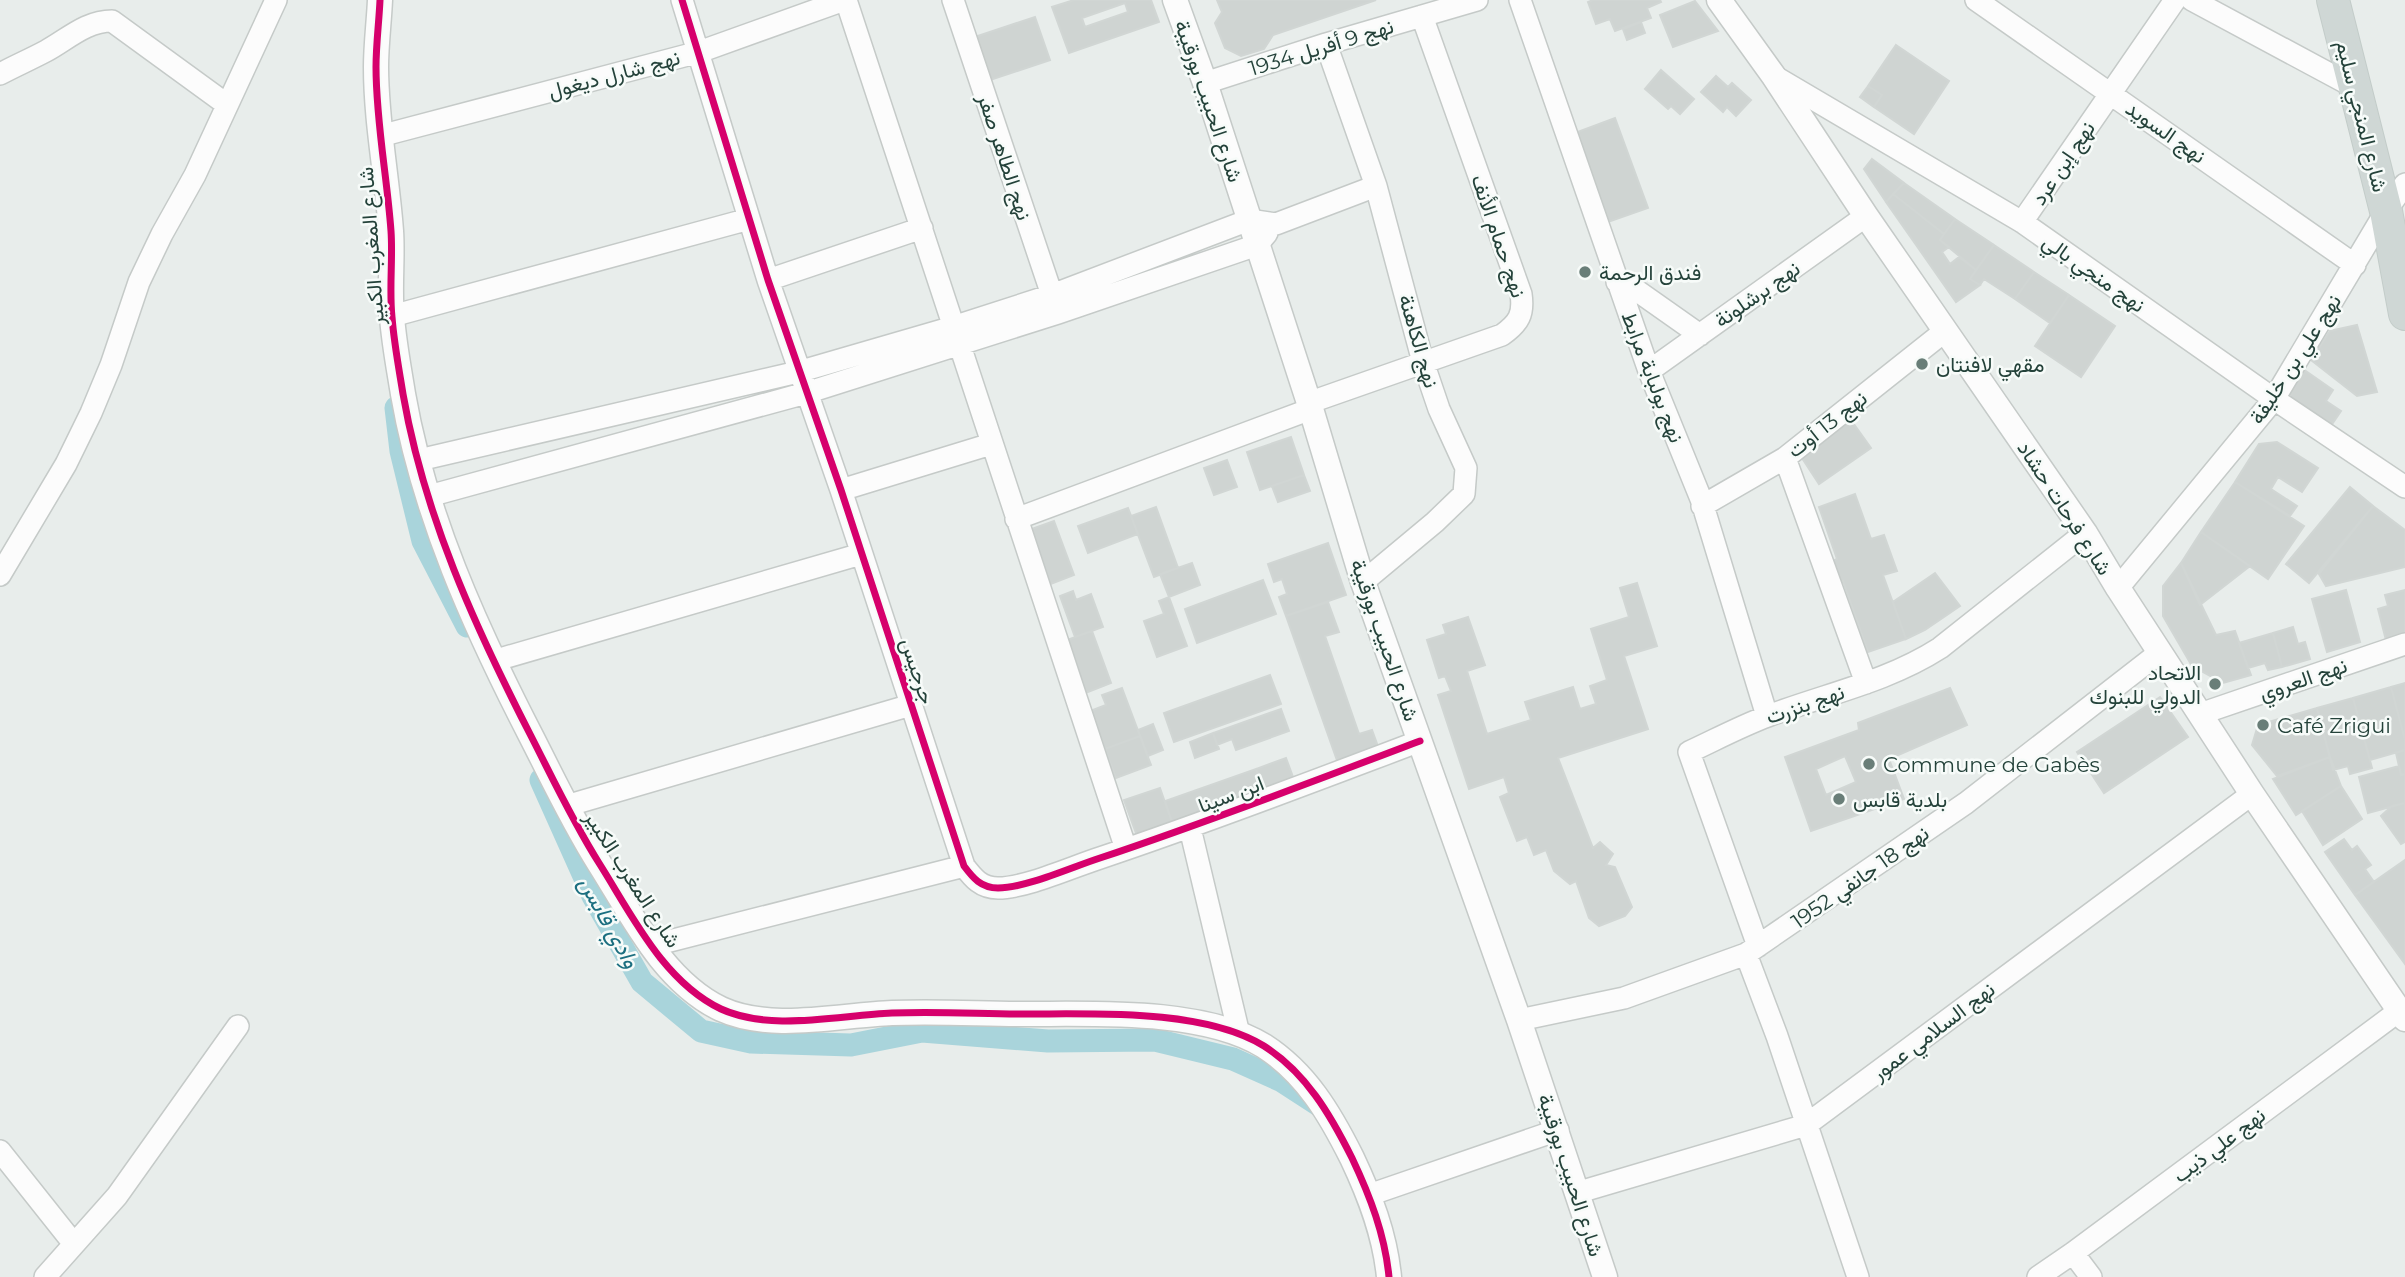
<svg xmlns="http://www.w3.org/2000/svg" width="2405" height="1277" font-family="Montserrat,Vazirmatn,sans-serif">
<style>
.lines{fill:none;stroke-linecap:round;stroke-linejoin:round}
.canal{stroke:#a9d4db;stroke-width:23}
.building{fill:#cfd4d2;stroke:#d1d6d4;stroke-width:2;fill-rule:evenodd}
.minor-casing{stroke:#c5cac8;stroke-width:24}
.tertiary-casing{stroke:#c5cac8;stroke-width:27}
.primary-casing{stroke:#c3ccc9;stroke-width:34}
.minor{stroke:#fcfcfc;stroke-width:21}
.tertiary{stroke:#fcfcfc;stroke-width:24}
.primary{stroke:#cfd7d5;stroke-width:32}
.cycleway-casing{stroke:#f7fbf9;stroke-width:11}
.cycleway{stroke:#d6006c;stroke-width:7}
.poi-dot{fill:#697e78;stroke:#f7fbf9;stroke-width:2.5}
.labels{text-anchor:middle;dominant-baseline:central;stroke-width:5;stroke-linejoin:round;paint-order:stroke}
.street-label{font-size:21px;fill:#24423a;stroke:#f7fbf9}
.poi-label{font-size:21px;fill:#24423a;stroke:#f7fbf9;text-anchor:start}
.water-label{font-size:23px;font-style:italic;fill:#1c6f80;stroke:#f7fbf9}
</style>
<rect width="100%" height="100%" fill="#e8edeb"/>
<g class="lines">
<path class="canal" d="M 396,408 L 401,451 L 423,541 L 467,626
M 541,780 L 593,896 L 642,982 L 701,1031 L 751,1042 L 851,1045 L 922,1031 L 1048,1041 L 1155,1040 L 1233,1059 L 1282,1081 L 1319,1105"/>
</g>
<path class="building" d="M 1074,0 L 1151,0 L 1159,22 L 1069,53 L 1052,7 ZM 1125,3 L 1128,12 L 1085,27 L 1082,18 Z
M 1217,0 L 1376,0 L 1273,35 L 1264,49 L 1241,56 L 1225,48 L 1215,23 L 1222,12 Z
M 1593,0 L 1660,0 L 1661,2 L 1647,8 L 1651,18 L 1615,31 L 1610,19 L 1596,24 L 1588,2 Z
M 1695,1 L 1718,31 L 1673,47 L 1660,15 Z
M 1035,17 L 1050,60 L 990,80 L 975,37 Z
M 1641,22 L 1645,33 L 1627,40 L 1623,29 Z
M 1896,45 L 1949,81 L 1914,134 L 1874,107 L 1882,95 L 1868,86 Z
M 1661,70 L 1694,99 L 1680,114 L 1671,106 L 1668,109 L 1645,89 Z
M 1716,76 L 1728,87 L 1732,83 L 1751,100 L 1736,116 L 1727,107 L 1723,112 L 1701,92 Z
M 1868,86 L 1882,95 L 1874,107 L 1860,97 Z
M 1615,118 L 1648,208 L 1605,223 L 1572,134 Z
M 1872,159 L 1904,183 L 1886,202 L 1864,169 Z
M 1904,183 L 1955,219 L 1944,234 L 1893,194 Z
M 1893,194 L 1944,234 L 1940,240 L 1949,247 L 1942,252 L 1950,264 L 1959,257 L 1976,270 L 1970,279 L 1980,285 L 1956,302 L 1886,202 Z
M 1955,219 L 1994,245 L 1976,270 L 1940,240 Z
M 1994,245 L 2034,272 L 2015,299 L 1984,279 L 1980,285 L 1970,279 Z
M 2034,272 L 2069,295 L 2050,323 L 2015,299 Z
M 2069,295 L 2115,326 L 2081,377 L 2035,346 Z
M 2357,325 L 2377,392 L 2357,396 L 2311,360 L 2330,331 Z
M 2303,369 L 2333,390 L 2326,401 L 2341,411 L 2328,430 L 2283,400 Z
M 1851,420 L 1871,448 L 1819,484 L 1800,455 Z
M 1291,437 L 1304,475 L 1260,490 L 1247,452 Z
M 2277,442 L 2318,468 L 2302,492 L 2278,477 L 2271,489 L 2297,506 L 2290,516 L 2235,482 L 2259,444 Z
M 1227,460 L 1237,487 L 1214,495 L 1204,468 Z
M 1304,475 L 1310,491 L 1278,502 L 1272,486 Z
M 2235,482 L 2304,526 L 2268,579 L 2201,532 Z
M 2350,487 L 2373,506 L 2309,583 L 2286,564 Z
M 1855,494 L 1871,539 L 1884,535 L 1897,571 L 1883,575 L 1906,639 L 1868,652 L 1843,581 L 1838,584 L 1830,562 L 1837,559 L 1819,507 Z
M 2373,506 L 2405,530 L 2405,567 L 2326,586 L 2319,574 Z
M 1156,507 L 1178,568 L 1154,577 L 1131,516 Z
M 1128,508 L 1138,534 L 1088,553 L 1078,526 Z
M 1054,521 L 1074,575 L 1043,587 L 1023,532 Z
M 2201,532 L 2250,566 L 2200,605 L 2181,563 Z
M 1328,543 L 1346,595 L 1286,616 L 1279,597 L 1287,594 L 1282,579 L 1274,582 L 1268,564 Z
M 1192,563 L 1200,585 L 1169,597 L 1160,574 Z
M 2181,563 L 2216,635 L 2235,631 L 2251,675 L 2223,683 L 2192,666 L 2163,616 L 2163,586 Z
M 1935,573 L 1960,606 L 1925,630 L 1906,639 L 1893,602 Z
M 1263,580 L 1276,614 L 1197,643 L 1185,609 Z
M 1637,583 L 1657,646 L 1624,656 L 1648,729 L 1558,758 L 1593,848 L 1600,842 L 1613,854 L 1606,865 L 1615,867 L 1632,907 L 1625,916 L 1599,926 L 1589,918 L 1576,881 L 1570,884 L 1554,871 L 1546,850 L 1534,855 L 1527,837 L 1517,841 L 1500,797 L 1509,793 L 1504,777 L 1469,789 L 1438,695 L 1451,691 L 1445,676 L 1439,678 L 1427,640 L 1446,634 L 1443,625 L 1468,617 L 1485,665 L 1467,671 L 1487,734 L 1531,720 L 1525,702 L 1573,687 L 1580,709 L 1596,704 L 1590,686 L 1607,680 L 1591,629 L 1629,617 L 1620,588 Z
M 2346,590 L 2360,642 L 2327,652 L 2312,599 Z
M 2405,590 L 2405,639 L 2388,648 L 2378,609 L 2388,606 L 2385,595 Z
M 1073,591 L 1076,600 L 1091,594 L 1103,627 L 1075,637 L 1060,596 Z
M 1169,597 L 1187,646 L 1157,657 L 1144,621 L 1164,614 L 1159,601 Z
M 1328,602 L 1339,632 L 1325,636 L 1359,734 L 1372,730 L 1380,752 L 1339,766 L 1286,616 Z
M 2293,627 L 2298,644 L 2305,642 L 2310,659 L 2282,667 L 2273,633 Z
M 1092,631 L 1111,683 L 1083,694 L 1064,641 Z
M 2273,633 L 2282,667 L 2268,670 L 2265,663 L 2248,668 L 2239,643 Z
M 1270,675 L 1281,704 L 1174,742 L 1164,713 Z
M 2405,683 L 2405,740 L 2391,687 Z
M 2391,687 L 2405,740 L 2405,750 L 2370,760 L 2353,698 Z
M 1122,688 L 1140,736 L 1105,749 L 1090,711 L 1106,705 L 1102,695 Z
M 1950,688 L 1967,725 L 1889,759 L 1904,799 L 1811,831 L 1785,757 L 1859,730 L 1858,723 ZM 1845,756 L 1856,782 L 1826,795 L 1816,769 Z
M 2160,697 L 2188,737 L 2104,793 L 2077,752 Z
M 2353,698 L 2372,768 L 2350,774 L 2348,766 L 2333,770 L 2317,708 Z
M 2317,708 L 2330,757 L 2277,776 L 2252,745 L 2258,725 Z
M 1281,709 L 1289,731 L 1236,750 L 1232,739 L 1217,745 L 1213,733 Z
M 1153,724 L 1163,750 L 1148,756 L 1138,730 Z
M 1213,733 L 1219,749 L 1195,758 L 1190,742 Z
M 1140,736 L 1151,765 L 1116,778 L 1105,749 Z
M 2405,750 L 2405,774 L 2401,775 L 2396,753 Z
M 2330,757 L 2341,786 L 2296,815 L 2273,779 Z
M 1286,758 L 1296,785 L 1265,795 L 1256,769 Z
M 2399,766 L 2401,775 L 2405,774 L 2405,803 L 2368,813 L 2359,777 Z
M 1256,769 L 1265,795 L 1174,828 L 1165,801 Z
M 2341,786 L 2362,819 L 2323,845 L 2302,811 Z
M 1160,788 L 1174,828 L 1143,838 L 1136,833 L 1124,800 Z
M 2405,803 L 2405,842 L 2401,844 L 2381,816 L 2392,806 Z
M 2344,839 L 2352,850 L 2357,846 L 2371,865 L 2365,869 L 2374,882 L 2355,895 L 2325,852 Z
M 2405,860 L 2405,964 L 2355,895 Z"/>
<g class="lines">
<defs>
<path id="minor" d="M 682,0 L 768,280 L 841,490 L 964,866 C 973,878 981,888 998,888 C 1026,888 1072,867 1100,858 C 1208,822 1314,781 1420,741
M 846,0 L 1126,849
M 953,0 L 1056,307
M 1520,0 L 1649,371 L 1701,499 L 1767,716
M 1976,0 L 2355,265
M 2192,0 L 2354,87
M 1326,44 L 1376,186 L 1423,362 L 1439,409 L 1466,468 L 1464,494 L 1435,522 L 1363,582
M 0,74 C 15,66 31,59 46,51 C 68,39 86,21 112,21 L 226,104
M 1774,76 L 2022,222 L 2274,399 L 2405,487
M 1205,83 L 1326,44 L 1477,0
M 380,136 L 699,52 L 844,0
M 2022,222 L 2175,0
M 768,280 L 922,228
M 1617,282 L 1629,285 L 1700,335
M 392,316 L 749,219
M 1649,371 L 1866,216
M 1308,403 L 1502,335 C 1519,323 1524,314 1521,294 L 1422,16
M 1785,458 L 1866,683
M 419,460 L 798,372 L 953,327 L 1052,295 L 1249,220 L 1276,224 L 1376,186
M 841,490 L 991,444
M 429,496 L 806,393 L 1058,313 L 1257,245 L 1267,233
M 1702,506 L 1785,458 L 1945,331
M 1016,519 L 1311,409
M 0,575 L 66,464 L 91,413 L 111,365 L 139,282 L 162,234 L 195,175 L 276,0
M 2118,588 L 2274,399 L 2386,211 L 2405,184
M 493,661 L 861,554
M 2200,714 L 2405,644
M 566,806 L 911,705
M 1190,828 L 1239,1034
M 650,946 L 964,866
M 1758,946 L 1689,752 C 1715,740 1741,726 1768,716 C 1826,694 1887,682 1940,648 L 2085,533
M 1746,954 L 1777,1036 L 1858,1277
M 1519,1020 L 1624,998 L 1746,954 L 1966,803 L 2159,653
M 0,1151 L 74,1244
M 1576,1193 L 1806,1125 L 2252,794
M 1369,1195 L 1558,1130
M 2073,1253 L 2091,1277
M 45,1277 L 117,1196 L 238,1026
M 2038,1277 L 2073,1253 L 2399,1011"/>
<path id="tertiary" d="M 380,0 C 379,22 376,45 376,67 C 376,122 387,176 391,231 C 393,259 389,289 392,317 C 394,343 399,369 403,394 C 424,515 475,627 531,736 C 553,779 573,822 599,863 C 632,915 663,981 721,1009 C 771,1032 839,1015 892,1013 C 937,1011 982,1014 1027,1014 C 1096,1014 1204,1009 1264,1046 C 1306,1073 1330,1114 1352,1158 C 1370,1196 1385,1235 1389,1277
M 1175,0 L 1205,83 L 1311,409 L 1363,582 L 1519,1020 L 1605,1277
M 1719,0 L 1773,75 L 1866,216 L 2085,533 L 2118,588 L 2252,794 L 2405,1019"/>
<path id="primary" d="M 2333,0 L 2386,211 L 2405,314"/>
</defs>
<use href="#minor" class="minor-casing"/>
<use href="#tertiary" class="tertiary-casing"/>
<use href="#primary" class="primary-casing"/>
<use href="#minor" class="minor"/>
<use href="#tertiary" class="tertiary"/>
<use href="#primary" class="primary"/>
<defs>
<path id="cycleway" d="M 380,0 C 379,22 376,45 376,67 C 376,122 387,176 391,231 C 393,259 389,289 392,317 C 394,343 399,369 403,394 C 424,515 475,627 531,736 C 553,779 573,822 599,863 C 632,915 663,981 721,1009 C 771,1032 839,1015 892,1013 C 937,1011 982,1014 1027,1014 C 1096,1014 1204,1009 1264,1046 C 1306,1073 1330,1114 1352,1158 C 1370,1196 1385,1235 1389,1277
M 682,0 L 768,280 L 841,490 L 964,866 C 973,878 981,888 998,888 C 1026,888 1072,867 1100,858 C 1208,822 1314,781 1420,741"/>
</defs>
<use href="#cycleway" class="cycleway-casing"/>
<use href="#cycleway" class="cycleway"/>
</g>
<g class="poi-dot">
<circle cx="1585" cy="272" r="7"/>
<circle cx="1922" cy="364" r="7"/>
<circle cx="2215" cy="684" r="7"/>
<circle cx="2263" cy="725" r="7"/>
<circle cx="1869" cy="764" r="7"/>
<circle cx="1839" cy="799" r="7"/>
</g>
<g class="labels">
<g class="street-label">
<text transform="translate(1321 47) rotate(-17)">نهج 9 أفريل 1934</text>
<text transform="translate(614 74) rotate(-15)">نهج شارل ديغول</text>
<text transform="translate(1209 101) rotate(71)">شارع الحبيب بورقيبة</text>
<text transform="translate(2362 116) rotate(76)">شارع المنجي سليم</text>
<text transform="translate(2166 132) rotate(35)">نهج السويد</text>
<text transform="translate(1005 157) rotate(72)">نهج الطاهر صفر</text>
<text transform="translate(2063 163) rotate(-56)">نهج إبن عرد</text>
<text transform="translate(1499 236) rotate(71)">نهج حمام الأنف</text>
<text transform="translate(371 246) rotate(-94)">شارع المغرب الكبير</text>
<text transform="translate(2094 273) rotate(35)">نهج منجي بالي</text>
<text transform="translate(1757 294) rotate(-35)">نهج برشلونة</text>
<text transform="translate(1419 341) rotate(74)">نهج الكاهنة</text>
<text transform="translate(2295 359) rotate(-57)">نهج علي بن خليفة</text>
<text transform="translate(1653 377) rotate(69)">نهج بولبابة مرابط</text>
<text transform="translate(1827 424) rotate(-38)">نهج 13 أوت</text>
<text transform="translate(2065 508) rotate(57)">شارع فرحات حشاد</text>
<text transform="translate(1385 640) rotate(71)">شارع الحبيب بورقيبة</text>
<text transform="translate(918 671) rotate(72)">جرجيس</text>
<text transform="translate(2303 679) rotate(-19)">نهج العروي</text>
<text transform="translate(1805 704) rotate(-19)">نهج بنزرت</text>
<text transform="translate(1231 794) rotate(-21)">ابن سينا</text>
<text transform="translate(1860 877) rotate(-35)">نهج 18 جانفي 1952</text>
<text transform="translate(633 879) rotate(57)">شارع المغرب الكبير</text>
<text transform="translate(1933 1031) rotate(-37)">نهج السلامي عمور</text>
<text transform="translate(2219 1145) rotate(-37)">نهج علي ذيب</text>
<text transform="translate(1571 1175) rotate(72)">شارع الحبيب بورقيبة</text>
</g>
<g class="poi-label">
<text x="1599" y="272">فندق الرحمة</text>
<text x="1936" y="364">مقهي لافنتان</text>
<text x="2201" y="672" text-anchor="end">الاتحاد<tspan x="2201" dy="24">الدولي للبنوك</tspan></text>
<text x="2277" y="725">Café Zrigui</text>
<text x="1883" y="764">Commune de Gabès</text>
<text x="1853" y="799">بلدية قابس</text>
</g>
<g class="water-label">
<text transform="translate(609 922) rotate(61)">وادي قابس</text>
</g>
</g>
</svg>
